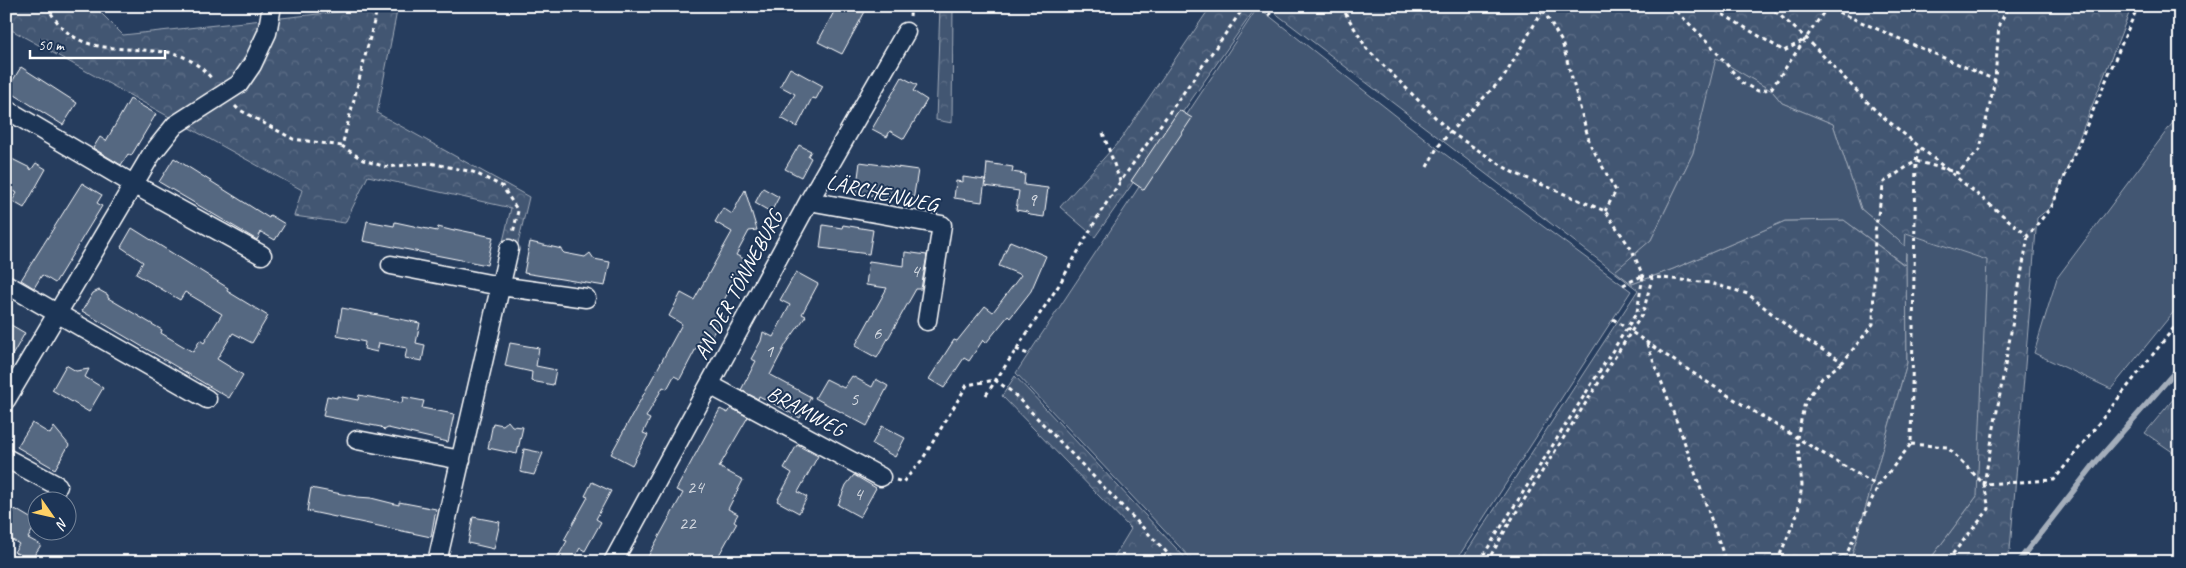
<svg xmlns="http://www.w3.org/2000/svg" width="2186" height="568" font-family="Caveat,sans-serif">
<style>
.grass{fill:url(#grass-tufts);stroke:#a0aab8}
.forest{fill:url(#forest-crowns);stroke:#a0aab8;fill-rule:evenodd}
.pitch{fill:#425672;stroke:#a0aab8}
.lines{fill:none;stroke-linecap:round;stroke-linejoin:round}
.stream{stroke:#a4aebb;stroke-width:5.5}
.building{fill:#556781;stroke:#fff}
.lane-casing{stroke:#fff;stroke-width:12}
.street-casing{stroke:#fff;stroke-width:21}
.path{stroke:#fff;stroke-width:3;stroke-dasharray:4 4;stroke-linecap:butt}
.lane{stroke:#1d3557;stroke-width:9}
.street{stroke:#1d3557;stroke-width:18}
.labels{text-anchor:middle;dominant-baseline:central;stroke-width:4;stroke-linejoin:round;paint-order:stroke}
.number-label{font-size:19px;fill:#d4d9e0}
.street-label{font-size:21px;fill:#fff;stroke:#1d3557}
</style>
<defs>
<pattern id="grass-tufts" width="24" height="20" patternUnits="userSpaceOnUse" patternTransform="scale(1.25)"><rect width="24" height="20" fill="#425672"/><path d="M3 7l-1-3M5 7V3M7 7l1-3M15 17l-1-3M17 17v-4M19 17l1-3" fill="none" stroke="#5e6f87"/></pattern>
<pattern id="forest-crowns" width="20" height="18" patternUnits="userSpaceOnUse" patternTransform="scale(1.25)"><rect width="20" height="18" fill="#425672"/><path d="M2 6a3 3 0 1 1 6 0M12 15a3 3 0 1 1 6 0" fill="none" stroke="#5e6f87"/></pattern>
</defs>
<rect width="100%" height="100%" fill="#263d5e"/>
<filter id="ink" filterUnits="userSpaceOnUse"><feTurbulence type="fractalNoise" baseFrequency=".02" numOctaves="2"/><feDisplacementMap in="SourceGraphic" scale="10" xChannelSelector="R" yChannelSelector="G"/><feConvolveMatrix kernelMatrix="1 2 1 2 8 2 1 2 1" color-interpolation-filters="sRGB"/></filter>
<g filter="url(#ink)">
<path class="grass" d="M 2180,391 L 2180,457 L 2145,433 Z"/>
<path class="forest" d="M 6,6 L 94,6 L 123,35 L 374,8 L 374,6 L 398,6 L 377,113 L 529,197 L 511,273 L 496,271 L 511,208 L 368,176 L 345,223 L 294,216 L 302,190 L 6,27 Z
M 940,6 L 953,6 L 952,123 L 936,120 Z
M 1211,6 L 1257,6 L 1095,237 L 1060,207 L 1121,139 Z
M 1266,6 L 2132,6 L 2052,206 L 2037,218 L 2010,550 L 2001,562 L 1928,562 L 1977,496 L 1906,233 L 1907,363 L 1850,562 L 1460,562 L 1638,290 ZM 1717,59 L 1772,91 L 1782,103 L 1833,124 L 1861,209 L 1905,246 L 1904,265 L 1844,220 L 1785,221 L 1673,269 L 1632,284 L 1616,271 L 1651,240 L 1693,153 Z
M 1015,376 L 1189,562 L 1111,562 L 1131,529 L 1002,396 Z"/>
<path class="pitch" d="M 1258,7 L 1442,152 L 1631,291 L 1455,562 L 1194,562 L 1016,373 Z
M 1716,58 L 1772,91 L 1782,103 L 1833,124 L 1861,209 L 1905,246 L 1906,233 L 1987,260 L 1977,496 L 1928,562 L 1850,562 L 1907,363 L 1906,253 L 1905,265 L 1844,220 L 1785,221 L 1673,269 L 1632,284 L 1615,271 L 1651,240 L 1693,153 Z
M 2180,113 L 2180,304 L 2111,389 L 2034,353 L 2057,278 Z"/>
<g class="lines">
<path class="stream" d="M 2018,562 L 2096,462 L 2180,366"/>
</g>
<path class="building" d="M 837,6 L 868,6 L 842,54 L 818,42 Z
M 21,67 L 77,103 L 63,125 L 7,90 Z
M 790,68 L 823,86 L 816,99 L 812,98 L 797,127 L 781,118 L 795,94 L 780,86 Z
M 902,77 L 917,85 L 913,91 L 927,100 L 904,139 L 890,131 L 887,137 L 872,129 Z
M 130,99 L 156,114 L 131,156 L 128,154 L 121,165 L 93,148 L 100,137 L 106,141 Z
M 1179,110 L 1192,118 L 1144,190 L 1131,181 Z
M 799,145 L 811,151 L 808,156 L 811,158 L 801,177 L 785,169 Z
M 174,158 L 269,218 L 270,215 L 285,224 L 275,240 L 261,232 L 257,240 L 159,182 Z
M 12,159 L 30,168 L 31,170 L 36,163 L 46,169 L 24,208 L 12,201 L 17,193 L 6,186 L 6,169 Z
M 860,162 L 918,170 L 913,201 L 856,193 Z
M 987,163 L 1013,167 L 1012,172 L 1025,174 L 1024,185 L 1048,188 L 1044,217 L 1030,215 L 1027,212 L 1016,210 L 1019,191 L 985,186 Z
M 963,177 L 985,180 L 982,202 L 954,198 L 956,181 L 963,182 Z
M 82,183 L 102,195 L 97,203 L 102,206 L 55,283 L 42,275 L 34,288 L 21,280 Z
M 763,188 L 779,197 L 771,212 L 755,203 Z
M 745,190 L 757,230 L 749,231 L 736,255 L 746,260 L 717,313 L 723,316 L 710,339 L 703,335 L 680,379 L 674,376 L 667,389 L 663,387 L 646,417 L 650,419 L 643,433 L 648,435 L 632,465 L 611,454 L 682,324 L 669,316 L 681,293 L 694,300 L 732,232 L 715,222 L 723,208 L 732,214 Z
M 367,221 L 394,226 L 395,222 L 437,231 L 438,227 L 454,231 L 454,229 L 493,237 L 487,265 L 363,241 Z
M 823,225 L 842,228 L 843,225 L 873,230 L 869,254 L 820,248 Z
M 132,228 L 228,288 L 227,291 L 268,316 L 252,343 L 233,333 L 217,359 L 243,375 L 229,398 L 82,311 L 93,293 L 99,290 L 108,295 L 108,298 L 162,330 L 161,333 L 193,352 L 200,340 L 204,343 L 222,314 L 185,292 L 180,300 L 136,274 L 143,262 L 121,247 Z
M 1010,241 L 1046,256 L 1031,291 L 1010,318 L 1008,316 L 986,343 L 983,340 L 969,361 L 964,358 L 944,388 L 929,379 L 954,340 L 957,341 L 985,306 L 993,312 L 1021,275 L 999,266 Z
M 530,242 L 562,249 L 562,251 L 564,253 L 585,257 L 590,253 L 594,259 L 610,262 L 605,286 L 524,273 Z
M 905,252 L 927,255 L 921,289 L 916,289 L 877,358 L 855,346 L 887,288 L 866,285 L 869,261 L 904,266 Z
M 796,272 L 818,284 L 802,314 L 806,316 L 786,344 L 770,375 L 811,397 L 800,418 L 759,396 L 758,399 L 741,390 L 756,361 L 751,359 L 761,341 L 763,332 L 773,337 L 790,305 L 780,300 Z
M 342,308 L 420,323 L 416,343 L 425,345 L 422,361 L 405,358 L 407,348 L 379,343 L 377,352 L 364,349 L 365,342 L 337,336 Z
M 6,322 L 25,333 L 6,366 Z
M 510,343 L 539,348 L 536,366 L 556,370 L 553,385 L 531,381 L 532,372 L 505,366 Z
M 66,365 L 76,371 L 89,369 L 85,377 L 103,388 L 89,412 L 52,390 Z
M 852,376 L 872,387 L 876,379 L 888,386 L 867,426 L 815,398 L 826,379 L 844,388 Z
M 359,395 L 402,403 L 403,397 L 424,401 L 422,408 L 454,414 L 448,442 L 388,428 L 384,430 L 381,427 L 323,416 L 327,396 L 337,398 L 337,396 L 358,400 Z
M 731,408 L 748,417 L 719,467 L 743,480 L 728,509 L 738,514 L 734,521 L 737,523 L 715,562 L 645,562 L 683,493 L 676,490 L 720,409 L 728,413 Z
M 508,421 L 512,426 L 523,427 L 517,454 L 488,448 L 493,423 L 503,425 Z
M 32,423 L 50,434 L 54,427 L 69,445 L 55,469 L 17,447 Z
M 882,426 L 905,438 L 895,457 L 872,444 Z
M 797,445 L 818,456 L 798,492 L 807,497 L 799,513 L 777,501 L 792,473 L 784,468 Z
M 524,449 L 543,453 L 534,475 L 520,472 Z
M 854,475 L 876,488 L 860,517 L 838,505 L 846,485 Z
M 592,482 L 611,491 L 596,519 L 601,522 L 585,551 L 580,548 L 572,562 L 555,562 L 567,541 L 564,540 L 588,497 L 585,496 Z
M 311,488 L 357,497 L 371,498 L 399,505 L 399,502 L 436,509 L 431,537 L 307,511 Z
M 15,509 L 37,522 L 28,538 L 41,545 L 31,560 L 14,552 L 19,544 L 6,536 L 6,524 Z
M 473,517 L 500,522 L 494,549 L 468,543 Z"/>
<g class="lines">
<defs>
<path id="lane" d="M 1843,562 L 1843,561"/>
<path id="street" d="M 6,109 L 133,184 L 262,255
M 809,201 L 942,225 L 927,321
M 391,265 L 500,286 L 586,298
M 6,284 L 207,399
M 710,385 L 881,477
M 6,400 L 151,155 L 175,125 L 239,84 L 252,65 L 267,33 L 272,6
M 357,440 L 461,460
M 6,458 L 58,486
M 437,562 L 509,249
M 613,562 L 809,201 L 906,32"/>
</defs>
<use href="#lane" class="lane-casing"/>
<use href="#street" class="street-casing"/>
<path class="path" d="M 47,6 C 72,54 108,46 153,51 C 160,52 169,51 176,54 C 191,59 203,68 213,80
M 378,6 L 342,146 L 363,160 L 386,167 L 430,163 L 473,172 L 502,186 L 518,211 L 513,233
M 1341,6 L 1367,49 L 1450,132 L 1512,172 L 1605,211 L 1632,250 L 1643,276 L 1710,283 L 1748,294 L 1798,335 L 1843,362 L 1873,324 L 1875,231 L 1884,182 L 1916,161 L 1958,173 L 1980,149 L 1995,80 L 1999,24 L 2010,6
M 1671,6 L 1709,43 L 1742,83 L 1758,91 L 1771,89 L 1828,6
M 1709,6 L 1784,51 L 1804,40
M 1769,6 L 1806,38 L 1876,111 L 2028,236 L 2052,206 L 2138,6
M 1824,6 L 1995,80
M 1543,10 L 1562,42 L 1590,144 L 1616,191 L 1605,211
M 910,16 L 911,6
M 1269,16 L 1273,6
M 235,106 L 238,109 L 293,139 L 342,146
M 1103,133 L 1120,181
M 1427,167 L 1437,148 L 1450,132 L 1504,77 L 1545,6
M 2028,236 L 1984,484 L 2054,480 L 2180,320
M 1623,285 L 1642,276
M 1613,319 C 1698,379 1788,433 1878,486
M 1647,344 L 1683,438 L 1726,562
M 1016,349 L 1028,354
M 986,395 L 1059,285 L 1100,213 L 1120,182 L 1245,6
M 1911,444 L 1947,447 L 1984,484 L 1989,509 L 1946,562
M 896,480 L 903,482 L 922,460 L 967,385 L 995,380 L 1012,392 L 1176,562
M 1848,551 L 1878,486 L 1911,444 L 1916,161 L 1919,147
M 1479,562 L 1637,312 L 1643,276
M 1487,562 L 1510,522 L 1643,313 L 1652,278
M 1777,562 L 1798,512 L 1802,485 L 1797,438 L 1805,402 L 1822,378 L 1843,362"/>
<use href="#lane" class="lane"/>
<use href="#street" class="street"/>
</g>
</g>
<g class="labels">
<g class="number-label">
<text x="1032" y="200">9</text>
<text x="915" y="271">4</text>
<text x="877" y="333">6</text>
<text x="769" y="351">1</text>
<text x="854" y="399">5</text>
<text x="695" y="487">24</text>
<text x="858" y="494">4</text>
<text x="687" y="523">22</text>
</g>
<g class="street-label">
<text transform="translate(882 193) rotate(12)">LÄRCHENWEG</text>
<text transform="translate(738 285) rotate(-62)">AN DER TÖNNEBURG</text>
<text transform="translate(806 411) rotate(28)">BRAMWEG</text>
</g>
</g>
<rect width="2186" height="568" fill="none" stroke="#1d3557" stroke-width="25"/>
<rect x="12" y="12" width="2161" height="543" fill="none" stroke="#fff" stroke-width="2" filter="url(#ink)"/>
<g transform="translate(52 516) rotate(124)"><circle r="24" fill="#1d3557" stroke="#77869a"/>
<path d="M0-4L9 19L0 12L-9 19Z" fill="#ffd166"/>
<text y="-8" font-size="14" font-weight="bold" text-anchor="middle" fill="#ffffff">N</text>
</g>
<path d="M30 50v8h135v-8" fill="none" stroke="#ffffff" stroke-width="2.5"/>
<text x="38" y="50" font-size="15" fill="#ffffff" stroke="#1d3557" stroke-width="4" paint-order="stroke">50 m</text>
</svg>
